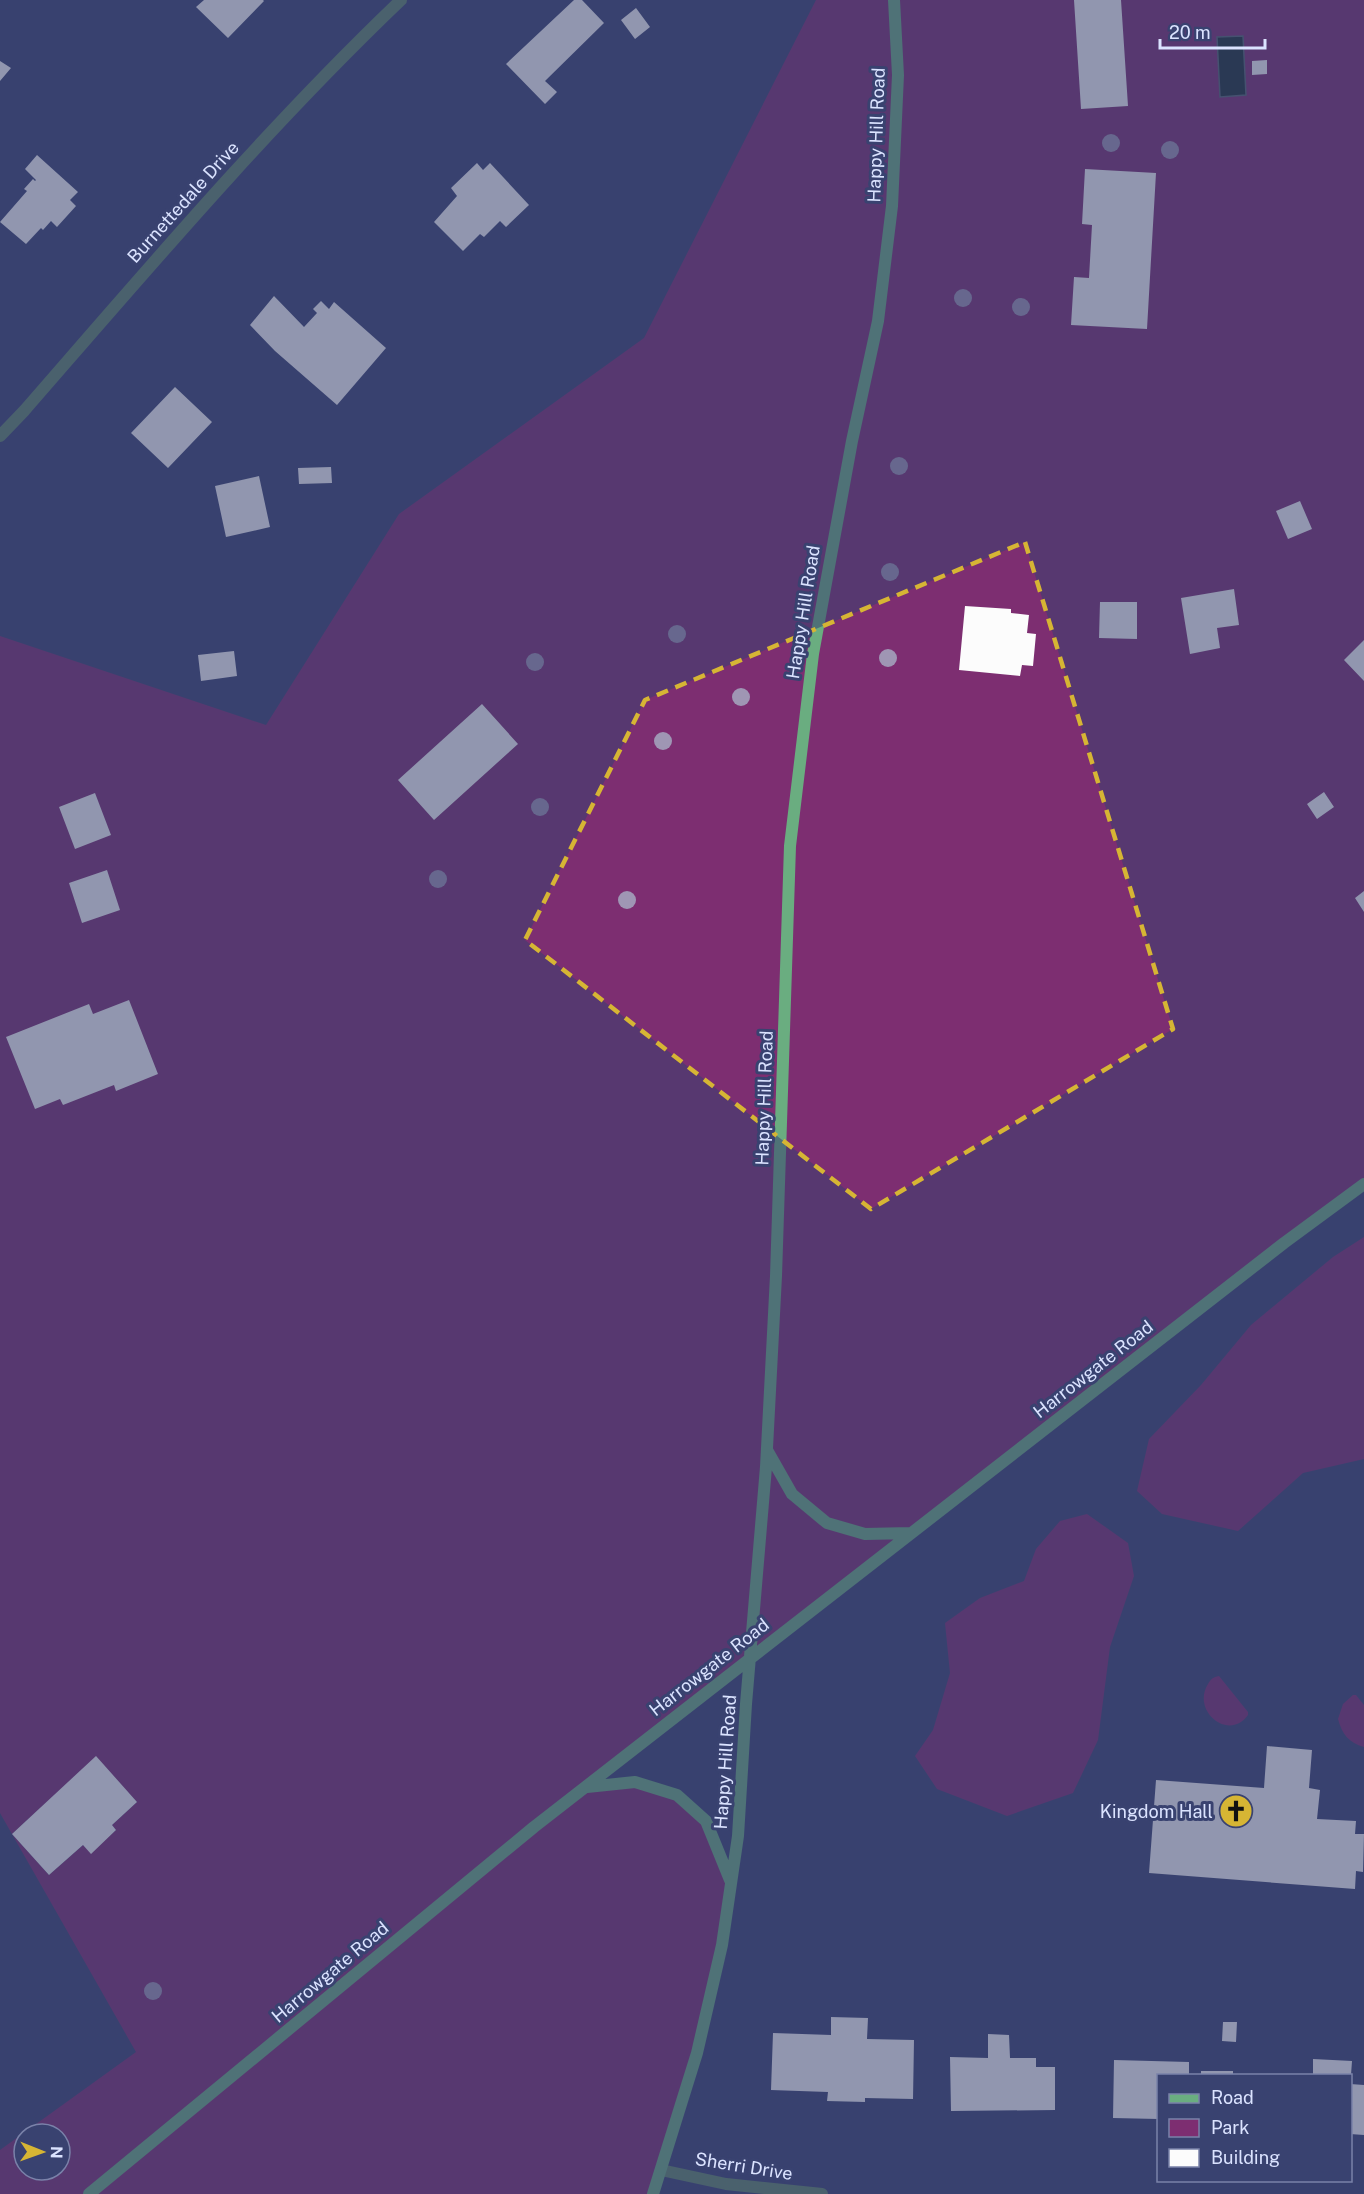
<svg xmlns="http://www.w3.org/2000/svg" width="1364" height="2194" font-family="'Public Sans',sans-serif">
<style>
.green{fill:#7d2e71;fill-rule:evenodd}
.water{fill:#1a2f34;stroke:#546571;stroke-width:1.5}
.building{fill:#fcfcfc}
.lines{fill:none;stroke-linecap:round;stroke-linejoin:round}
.street{stroke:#60886c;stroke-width:12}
.secondary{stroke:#6aad80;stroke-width:12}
.tree{fill:#9f96b4}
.marked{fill:none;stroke:#d6b534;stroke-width:4.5;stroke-dasharray:12 8;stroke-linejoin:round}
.labels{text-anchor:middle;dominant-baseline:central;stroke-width:6;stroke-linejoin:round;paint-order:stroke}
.street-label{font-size:18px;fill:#dbe3ff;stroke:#394270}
.poi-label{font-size:18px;fill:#dbe3ff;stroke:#394270;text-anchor:end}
</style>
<rect width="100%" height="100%" fill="#394270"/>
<path class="green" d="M 816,0 L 1364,0 L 1364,1184 L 587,1786 L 635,1782 L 677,1795 L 706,1821 L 731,1882 L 722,1945 L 653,2194 L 0,2194 L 0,2150 L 136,2052 L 0,1813 L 0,636 L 266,725 L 399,514 L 644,338 ZM 96,1757 L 137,1802 L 112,1825 L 116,1830 L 91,1853 L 83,1845 L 49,1875 L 12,1834 ZM 24,2134 L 60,2134 L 60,2170 L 24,2170 Z
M 1364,1237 L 1364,1459 L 1303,1473 L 1238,1531 L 1162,1514 L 1137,1491 L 1149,1439 L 1201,1385 L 1251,1325 L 1333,1257 Z
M 1087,1514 L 1128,1543 L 1134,1576 L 1110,1647 L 1098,1740 L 1073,1793 L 1007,1816 L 937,1789 L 915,1756 L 933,1730 L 950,1673 L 945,1623 L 980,1598 L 1024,1581 L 1036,1549 L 1060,1521 Z
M 1219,1676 L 1248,1712 L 1248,1715 C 1229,1742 1191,1711 1208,1684 C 1211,1679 1213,1677 1219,1676 Z
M 1353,1695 L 1356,1695 L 1364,1705 L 1364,1747 C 1349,1743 1342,1734 1338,1719 L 1343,1704 Z"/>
<path class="water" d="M 1243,36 L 1246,95 L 1220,97 L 1217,37 Z"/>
<path class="building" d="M 204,0 L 263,0 L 264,1 L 228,38 L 196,7 Z
M 574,0 L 582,0 L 604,23 L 545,81 L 557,92 L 545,104 L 506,64 Z
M 1074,0 L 1121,0 L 1128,106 L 1081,109 Z
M 636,8 L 650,27 L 635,39 L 621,20 Z
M 1267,60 L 1267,74 L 1252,75 L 1252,61 Z
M 0,61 L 11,68 L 0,81 Z
M 37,155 L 78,192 L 70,200 L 76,206 L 57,227 L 51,221 L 43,230 L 41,228 L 26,244 L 0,222 L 27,191 L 24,189 L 33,179 L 35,181 L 36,180 L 25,169 Z
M 477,163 L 483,170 L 490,163 L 529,205 L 506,227 L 500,221 L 484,237 L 480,234 L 463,251 L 434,222 L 457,196 L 451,188 Z
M 1085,169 L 1156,173 L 1147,329 L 1071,325 L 1074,277 L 1089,278 L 1092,225 L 1082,224 Z
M 274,296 L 304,327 L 317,313 L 313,309 L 321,301 L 329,309 L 334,302 L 386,348 L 337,405 L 275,351 L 250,325 Z
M 175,387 L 212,422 L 168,468 L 131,433 Z
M 331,467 L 332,483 L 299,484 L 298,468 Z
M 259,476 L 270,527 L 226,537 L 215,486 Z
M 1300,501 L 1312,529 L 1288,539 L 1276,511 Z
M 1234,589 L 1239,625 L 1217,628 L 1220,648 L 1190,654 L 1181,598 Z
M 1100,602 L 1137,602 L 1137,639 L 1099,638 Z
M 965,606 L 1011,609 L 1011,613 L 1029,615 L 1027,633 L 1036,634 L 1033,666 L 1022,665 L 1020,676 L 959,670 Z
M 1364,640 L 1364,681 L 1344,660 Z
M 234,651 L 237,676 L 201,681 L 198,655 Z
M 482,704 L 518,744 L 434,820 L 398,780 Z
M 1324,792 L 1334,807 L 1317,819 L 1307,804 Z
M 95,793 L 111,835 L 75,849 L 59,807 Z
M 107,870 L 120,910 L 82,923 L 69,883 Z
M 1364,891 L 1364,912 L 1355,898 Z
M 129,1000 L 158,1074 L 116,1091 L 114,1085 L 63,1105 L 60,1099 L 35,1109 L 6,1037 L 89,1004 L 93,1014 Z
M 1267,1746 L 1312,1750 L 1309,1788 L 1320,1790 L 1317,1819 L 1356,1821 L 1355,1834 L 1364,1834 L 1363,1872 L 1356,1871 L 1355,1889 L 1149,1873 L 1156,1780 L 1264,1788 Z
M 96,1756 L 137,1802 L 112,1825 L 116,1830 L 91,1854 L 83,1845 L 49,1875 L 12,1834 Z
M 831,2017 L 868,2018 L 867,2039 L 914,2040 L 913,2099 L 865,2098 L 865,2102 L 827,2101 L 828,2092 L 771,2090 L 773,2033 L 831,2035 Z
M 1223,2022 L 1237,2022 L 1236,2042 L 1222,2041 Z
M 988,2034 L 1009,2035 L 1010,2058 L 1036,2058 L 1036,2067 L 1055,2067 L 1055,2110 L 951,2111 L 950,2057 L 988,2058 Z
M 1313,2059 L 1352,2061 L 1351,2075 L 1313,2076 Z
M 1114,2060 L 1189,2062 L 1189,2076 L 1158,2076 L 1158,2119 L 1113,2118 Z
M 1201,2071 L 1233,2071 L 1233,2076 L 1201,2076 Z
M 1350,2084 L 1364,2085 L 1364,2135 L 1350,2134 Z"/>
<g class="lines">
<path class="street" d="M 0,436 L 24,411 C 146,271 266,129 401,0
M 661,2170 L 726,2184 L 822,2194"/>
<path class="secondary" d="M 767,1450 L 792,1494 L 827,1523 L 865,1534 L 911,1533
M 587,1787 L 635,1782 L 677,1795 L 706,1821 L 730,1880
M 89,2194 L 534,1827 L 1284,1243 L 1364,1184
M 653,2194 L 697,2053 L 722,1945 L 738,1836 L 746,1704 L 766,1467 L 776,1276 L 790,846 L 813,654 L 852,441 L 878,321 L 892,206 L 898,75 L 894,0"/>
</g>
<g class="tree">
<circle cx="1111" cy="143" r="9"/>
<circle cx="1170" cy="150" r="9"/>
<circle cx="963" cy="298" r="9"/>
<circle cx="1021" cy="307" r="9"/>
<circle cx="899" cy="466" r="9"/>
<circle cx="890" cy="572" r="9"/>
<circle cx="677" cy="634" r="9"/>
<circle cx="888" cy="658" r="9"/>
<circle cx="535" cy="662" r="9"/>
<circle cx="741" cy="697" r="9"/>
<circle cx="663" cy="741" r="9"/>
<circle cx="540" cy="807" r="9"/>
<circle cx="438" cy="879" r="9"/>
<circle cx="627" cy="900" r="9"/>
<circle cx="153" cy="1991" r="9"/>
</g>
<path d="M0 0H1364V2194H0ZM 1025,542 L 1173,1029 L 871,1209 L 525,940 L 645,700 Z" fill="#394270" fill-opacity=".55" fill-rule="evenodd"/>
<path class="marked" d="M 1025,542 L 1173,1029 L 871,1209 L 525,940 L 645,700 Z"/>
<defs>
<symbol id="church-disc" viewBox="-11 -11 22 22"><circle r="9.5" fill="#d6b534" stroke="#394270"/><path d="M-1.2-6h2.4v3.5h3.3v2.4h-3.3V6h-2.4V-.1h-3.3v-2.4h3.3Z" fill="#111"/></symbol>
</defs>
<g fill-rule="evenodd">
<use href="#church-disc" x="1217" y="1792" width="38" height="38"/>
</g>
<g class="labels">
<g class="street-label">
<text transform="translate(876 135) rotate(-88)">Happy Hill Road</text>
<text transform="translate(183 202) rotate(-48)">Burnettedale Drive</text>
<text transform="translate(803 612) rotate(-81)">Happy Hill Road</text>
<text transform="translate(764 1098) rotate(-88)">Happy Hill Road</text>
<text transform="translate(1093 1369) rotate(-38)">Harrowgate Road</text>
<text transform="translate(709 1667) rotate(-38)">Harrowgate Road</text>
<text transform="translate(725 1762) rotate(-86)">Happy Hill Road</text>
<text transform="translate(330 1972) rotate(-40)">Harrowgate Road</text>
<text transform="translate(744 2166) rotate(9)">Sherri Drive</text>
</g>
<g class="poi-label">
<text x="1213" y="1811">Kingdom Hall</text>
</g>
</g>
<rect x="1157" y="2074" width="195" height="108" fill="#394270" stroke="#7a82a9" stroke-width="1.5"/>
<rect x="1169" y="2094" width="30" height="9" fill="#6aad80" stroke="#7a82a9" stroke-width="1.5"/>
<text x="1211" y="2104" font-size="18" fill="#dbe3ff">Road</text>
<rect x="1169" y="2119" width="30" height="18" fill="#7d2e71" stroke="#7a82a9" stroke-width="1.5"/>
<text x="1211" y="2134" font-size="18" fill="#dbe3ff">Park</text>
<rect x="1169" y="2149" width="30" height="18" fill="#fcfcfc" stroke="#7a82a9" stroke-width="1.5"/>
<text x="1211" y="2164" font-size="18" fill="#dbe3ff">Building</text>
<g transform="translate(42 2152) rotate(91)"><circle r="28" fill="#394270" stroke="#7a82a9" stroke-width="1.5"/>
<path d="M0-4.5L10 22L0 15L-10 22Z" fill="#d6b534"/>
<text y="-9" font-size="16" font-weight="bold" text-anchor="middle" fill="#dbe3ff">N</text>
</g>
<path d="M1160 39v9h105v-9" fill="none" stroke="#dbe3ff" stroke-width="3"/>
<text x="1169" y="39" font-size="18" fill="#dbe3ff" stroke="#394270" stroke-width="4.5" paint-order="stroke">20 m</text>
</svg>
